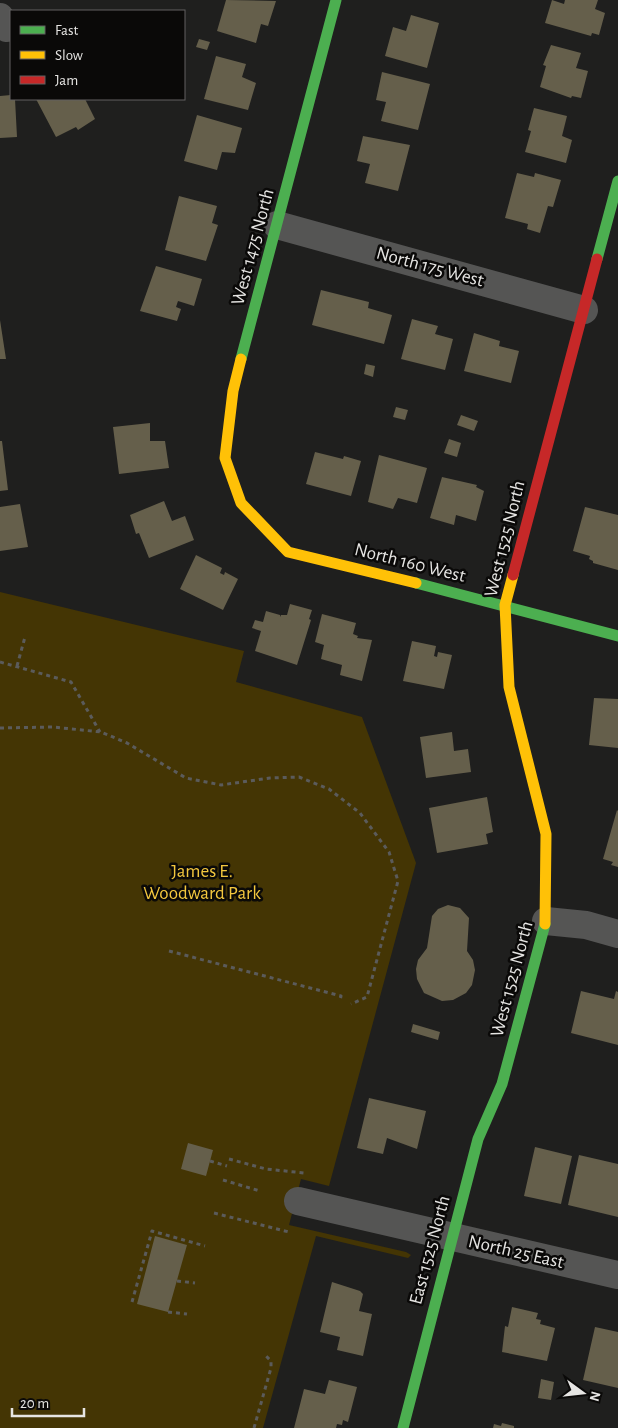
<svg xmlns="http://www.w3.org/2000/svg" width="618" height="1428" font-family="'Alegreya Sans',sans-serif">
<style>
.green{fill:#443504}
.building{fill:#655f4b}
.lines{fill:none;stroke-linecap:round;stroke-linejoin:round}
.path{stroke:#5b5b5b;stroke-width:3;stroke-dasharray:4 4;stroke-linecap:butt}
.street{stroke:#555554;stroke-width:28}
.fast{stroke:#4caf50;stroke-width:11}
.slow{stroke:#ffc107;stroke-width:11}
.jam{stroke:#c62828;stroke-width:11}
.labels{text-anchor:middle;dominant-baseline:central;stroke-width:5;stroke-linejoin:round;paint-order:stroke}
.street-label{font-size:19px;fill:#e6e5e3;stroke:#0a0908}
.park-label{font-size:19px;fill:#f3c73e;stroke:#0a0908}
</style>
<rect width="100%" height="100%" fill="#1f1f1e"/>
<path class="green" d="M 0,592 L 244,651 L 236,682 L 362,717 L 416,863 L 329,1186 L 301,1179 L 289,1225 L 406,1252 L 411,1255 L 408,1258 L 316,1236 L 263,1428 L 0,1428 Z"/>
<path class="building" d="M 226,0 L 276,1 L 268,26 L 261,24 L 256,43 L 217,31 Z
M 552,0 L 564,4 L 565,0 L 598,0 L 595,9 L 605,13 L 599,35 L 592,33 L 591,36 L 545,23 Z
M 411,15 L 439,23 L 427,68 L 385,56 L 393,27 L 406,31 Z
M 199,39 L 210,42 L 207,50 L 196,47 Z
M 551,45 L 581,53 L 576,68 L 588,71 L 581,98 L 572,96 L 571,98 L 540,87 L 546,66 L 543,65 Z
M 216,56 L 246,64 L 242,77 L 256,83 L 248,110 L 204,99 Z
M 382,72 L 430,84 L 418,130 L 381,121 L 386,102 L 376,100 Z
M 11,95 L 11,99 L 15,99 L 17,137 L 0,138 L 0,96 Z
M 36,99 L 85,99 L 95,119 L 78,130 L 76,127 L 56,137 Z
M 534,108 L 567,116 L 562,136 L 572,140 L 566,163 L 525,152 L 531,131 L 528,130 Z
M 197,115 L 242,128 L 235,153 L 222,152 L 217,170 L 184,161 Z
M 363,136 L 410,145 L 398,191 L 365,183 L 370,164 L 357,161 Z
M 517,173 L 534,177 L 535,173 L 561,180 L 553,207 L 548,206 L 540,233 L 527,229 L 528,224 L 505,218 Z
M 179,196 L 217,206 L 212,223 L 218,225 L 206,261 L 165,250 Z
M 156,266 L 202,279 L 194,306 L 178,301 L 176,307 L 181,309 L 177,321 L 140,311 Z
M 321,290 L 369,302 L 368,308 L 392,315 L 384,344 L 312,325 Z
M 412,319 L 438,326 L 435,334 L 453,339 L 445,370 L 401,359 Z
M 0,320 L 6,359 L 0,359 Z
M 474,333 L 500,341 L 499,346 L 519,351 L 511,383 L 464,371 Z
M 366,364 L 375,366 L 373,377 L 364,374 Z
M 396,407 L 408,410 L 405,420 L 393,417 Z
M 461,415 L 478,421 L 474,431 L 457,425 Z
M 150,423 L 150,441 L 165,441 L 169,468 L 119,474 L 113,427 Z
M 449,439 L 461,443 L 457,457 L 444,453 Z
M 0,441 L 2,441 L 8,490 L 0,491 Z
M 315,452 L 343,459 L 344,456 L 361,461 L 351,496 L 306,484 Z
M 379,455 L 427,468 L 417,503 L 398,498 L 393,509 L 368,502 Z
M 442,477 L 477,485 L 476,487 L 484,491 L 476,521 L 456,515 L 454,525 L 430,518 Z
M 164,501 L 172,521 L 185,516 L 194,540 L 149,558 L 139,533 L 136,534 L 130,515 Z
M 20,504 L 28,547 L 0,551 L 0,507 Z
M 585,507 L 618,515 L 618,570 L 593,563 L 593,561 L 589,559 L 590,556 L 573,551 Z
M 196,555 L 222,568 L 220,573 L 224,575 L 225,572 L 238,579 L 223,610 L 180,589 Z
M 290,604 L 312,610 L 309,619 L 311,620 L 297,665 L 255,651 L 261,631 L 252,628 L 255,620 L 263,622 L 266,611 L 280,615 L 281,617 L 281,615 L 287,615 Z
M 322,614 L 356,623 L 353,634 L 358,636 L 357,638 L 372,640 L 362,681 L 340,675 L 342,665 L 321,659 L 324,645 L 315,642 Z
M 412,641 L 436,646 L 434,656 L 437,657 L 438,652 L 452,655 L 444,689 L 403,681 Z
M 594,698 L 618,699 L 618,748 L 589,745 Z
M 452,732 L 454,751 L 468,749 L 471,772 L 426,778 L 420,737 Z
M 487,797 L 493,832 L 486,834 L 488,844 L 437,853 L 429,808 Z
M 617,810 L 618,811 L 618,867 L 611,865 L 613,862 L 603,859 Z
M 448,905 L 460,908 L 469,918 L 467,951 L 473,960 L 475,970 L 472,985 L 466,993 L 453,1000 L 442,1001 L 424,993 L 417,979 L 416,969 L 418,960 L 427,948 L 432,916 L 438,909 Z
M 581,991 L 614,999 L 616,991 L 618,992 L 618,1045 L 571,1033 Z
M 413,1024 L 440,1032 L 438,1040 L 411,1032 Z
M 369,1098 L 426,1111 L 417,1149 L 387,1138 L 383,1154 L 357,1148 Z
M 188,1143 L 213,1150 L 206,1176 L 181,1169 Z
M 535,1147 L 572,1156 L 561,1204 L 524,1196 Z
M 579,1155 L 618,1164 L 618,1217 L 568,1205 Z
M 155,1236 L 187,1245 L 168,1312 L 137,1304 Z
M 332,1282 L 360,1291 L 363,1294 L 359,1311 L 372,1314 L 363,1356 L 337,1350 L 340,1337 L 320,1332 Z
M 512,1307 L 538,1313 L 536,1319 L 541,1320 L 540,1324 L 555,1328 L 547,1361 L 502,1352 L 505,1326 L 508,1327 Z
M 595,1327 L 618,1332 L 618,1388 L 583,1380 Z
M 541,1379 L 554,1382 L 551,1400 L 538,1398 Z
M 329,1380 L 357,1387 L 348,1422 L 343,1420 L 342,1425 L 337,1424 L 336,1428 L 294,1428 L 304,1389 L 325,1394 Z
M 502,1423 L 514,1426 L 514,1428 L 493,1428 L 494,1424 L 501,1426 Z"/>
<g class="lines">
<path class="path" d="M 0,662 L 71,682 L 100,732
M 17,666 L 25,637
M 0,728 L 53,727 L 101,732 L 127,743 L 186,778 L 221,785 L 270,778 L 299,777 L 329,789 L 360,813 L 389,852 L 398,881 L 367,997 L 351,1004
M 169,951 L 341,996 L 340,1001
M 229,1159 L 266,1169 L 304,1173
M 210,1161 L 227,1166
M 223,1180 L 260,1191
M 214,1213 L 289,1232
M 177,1281 L 195,1283
M 132,1302 L 152,1231 L 205,1246
M 168,1312 L 187,1314
M 254,1428 L 271,1368 L 271,1361 L 264,1354"/>
<path class="street" d="M 0,17 L 7,28
M 277,225 L 584,310
M 546,921 L 586,925 L 618,934
M 298,1201 L 618,1275"/>
<path class="fast" d="M 597,259 L 618,181
M 241,359 L 336,0
M 416,583 L 618,636
M 403,1428 L 478,1139 L 502,1084 L 545,924"/>
<path class="slow" d="M 241,359 L 233,391 L 225,458 L 241,503 L 288,552 L 416,583
M 513,575 L 505,605 L 509,687 L 546,834 L 545,924"/>
<path class="jam" d="M 513,575 L 597,259"/>
</g>
<g class="labels">
<g class="street-label">
<text transform="translate(253 247) rotate(-75)">West 1475 North</text>
<text transform="translate(430 267) rotate(15)">North 175 West</text>
<text transform="translate(505 539) rotate(-76)">West 1525 North</text>
<text transform="translate(410 563) rotate(14)">North 160 West</text>
<text transform="translate(512 979) rotate(-75)">West 1525 North</text>
<text transform="translate(430 1250) rotate(-75)">East 1525 North</text>
<text transform="translate(516 1252) rotate(13)">North 25 East</text>
</g>
<g class="park-label">
<text x="202" y="871">James E.<tspan x="202" dy="22">Woodward Park</tspan></text>
</g>
</g>
<rect x="10" y="10" width="175" height="90" fill="#0a0908" stroke="#626160"/>
<rect x="20" y="26" width="25" height="8" fill="#4caf50" stroke="#626160"/>
<text x="55" y="35" font-size="15" fill="#e6e5e3">Fast</text>
<rect x="20" y="51" width="25" height="8" fill="#ffc107" stroke="#626160"/>
<text x="55" y="60" font-size="15" fill="#e6e5e3">Slow</text>
<rect x="20" y="76" width="25" height="8" fill="#c62828" stroke="#626160"/>
<text x="55" y="85" font-size="15" fill="#e6e5e3">Jam</text>
<g transform="translate(583 1393) rotate(105)" stroke="#0a0908" stroke-width="4" paint-order="stroke">
<path d="M0-4L9 19L0 12L-9 19Z" fill="#e6e5e3"/>
<text y="-8" font-size="14" font-weight="bold" text-anchor="middle" fill="#e6e5e3">N</text>
</g>
<path d="M12 1408v8h72v-8" fill="none" stroke="#e6e5e3" stroke-width="2.5"/>
<text x="20" y="1408" font-size="15" fill="#e6e5e3" stroke="#0a0908" stroke-width="4" paint-order="stroke">20 m</text>
</svg>
